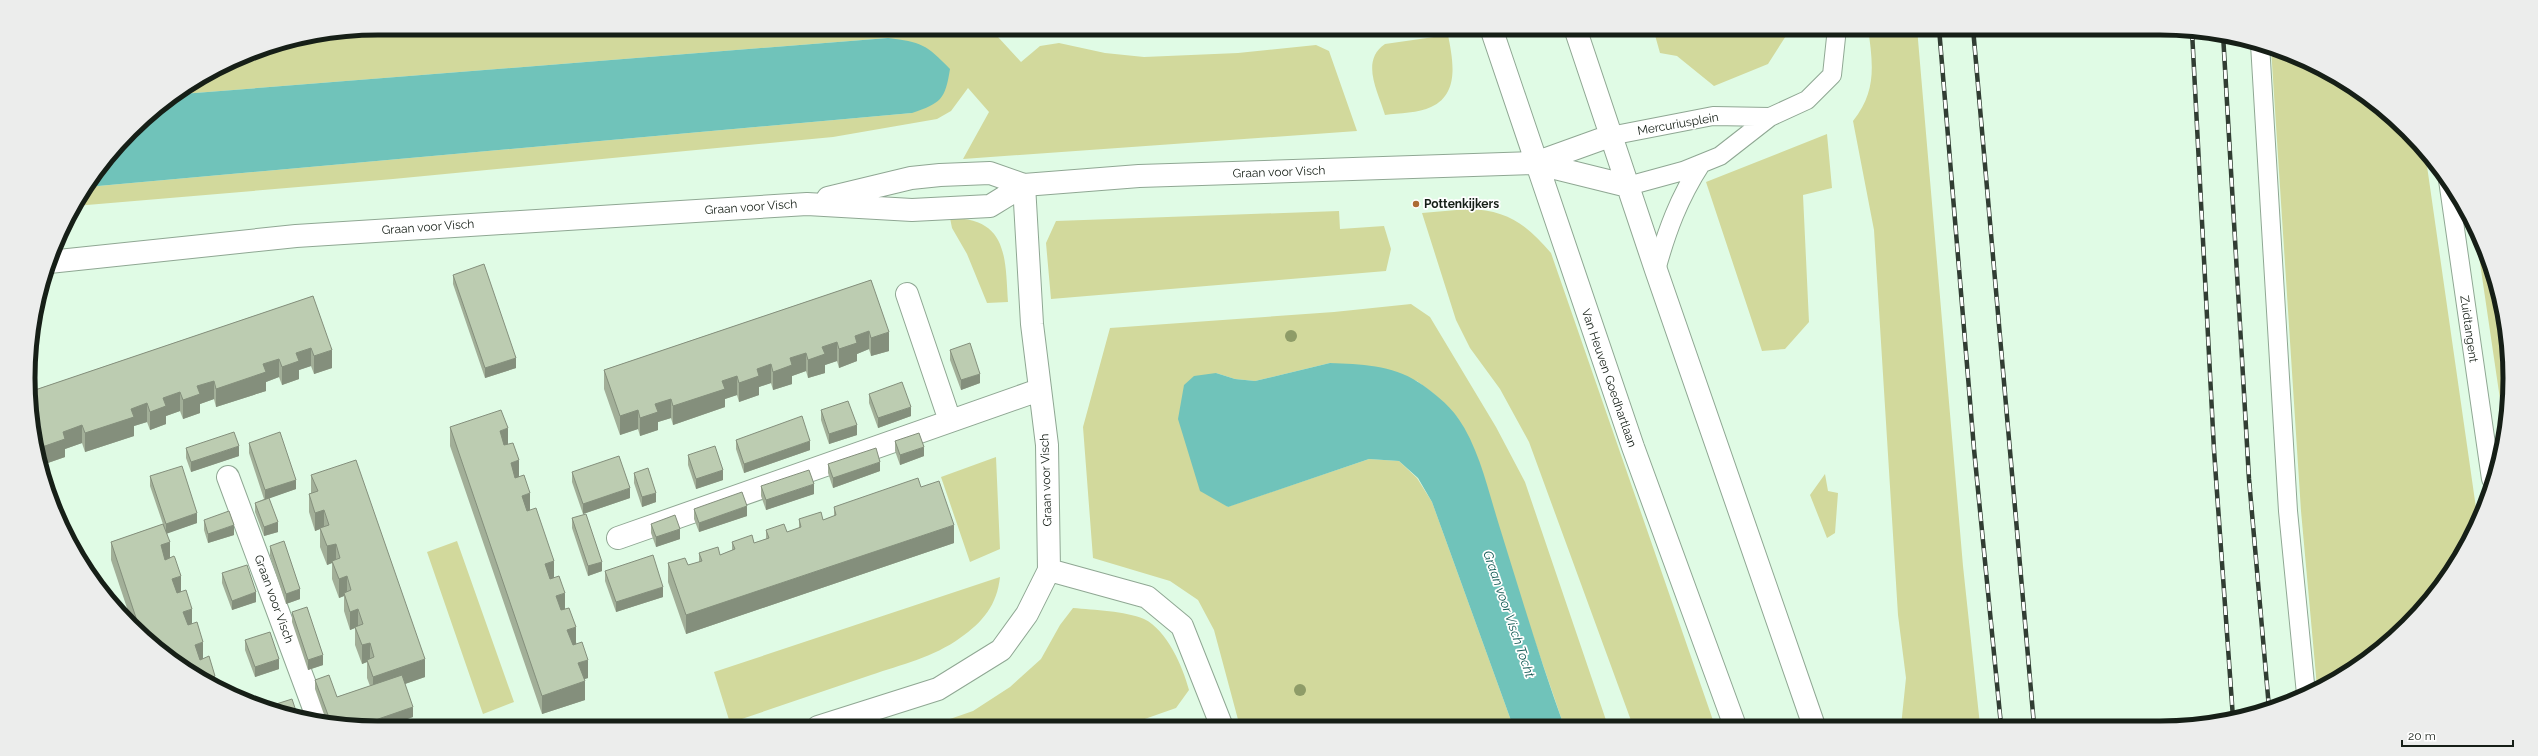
<svg xmlns="http://www.w3.org/2000/svg" width="2538" height="756" font-family="Raleway,sans-serif">
<style>
.green{fill:#d2d99c}
.water{fill:#70c3ba}
.lines{fill:none;stroke-linecap:round;stroke-linejoin:round}
.lane-casing{stroke:#8fa793;stroke-width:20}
.street-casing{stroke:#8fa793;stroke-width:24}
.secondary-casing{stroke:#8fa793;stroke-width:24}
.lane{stroke:#fff;stroke-width:18}
.street{stroke:#fff;stroke-width:22}
.secondary{stroke:#fff;stroke-width:22}
.rail-casing{stroke:#313d33;stroke-width:4.5}
.rail{stroke:#fff;stroke-width:3;stroke-dasharray:9;stroke-linecap:butt}
.tree{fill:#8e9c68}
.wall{fill:#a2af98}
.shaded-wall{fill:#848f7c}
.building{fill:#bcccb1;stroke:#848f7c}
.poi-dot{fill:#ac6b34;stroke:#fff;stroke-width:1.5}
.labels{text-anchor:middle;dominant-baseline:central;stroke-width:3.5;stroke-linejoin:round;paint-order:stroke}
.street-label{font-size:12px;fill:#161f17;stroke:#fff}
.poi-label{font-size:12px;font-weight:bold;fill:#161f17;stroke:#fff;text-anchor:start}
.water-label{font-size:13px;font-style:italic;fill:#115953;stroke:#fff}
.rim{fill:none;stroke:#161f17;stroke-width:5}
</style>
<rect width="100%" height="100%" fill="#e0fbe5"/>
<path class="green" d="M 378,28 L 996,28 L 998,37 L 1021,62 L 1040,46 L 1059,43 L 1105,53 L 1144,57 L 1238,53 L 1316,45 L 1329,51 L 1357,131 L 963,159 L 989,112 L 968,88 L 951,111 L 937,119 L 833,137 L 393,179 L 75,206 L 87,187 L 912,113 L 888,38 L 182,94 L 244,55 L 310,35 Z
M 1653,28 L 1791,28 L 1768,64 L 1714,86 L 1677,56 L 1660,53 Z
M 1868,28 L 1917,28 L 1963,566 L 1980,725 L 1901,726 L 1906,678 L 1898,615 L 1874,230 L 1853,121 C 1877,91 1873,64 1868,28 Z
M 1448,35 C 1453,60 1460,94 1431,107 C 1419,113 1399,113 1385,115 C 1378,91 1360,61 1385,44 Z
M 2271,48 C 2331,66 2386,104 2425,152 L 2477,515 L 2463,553 L 2391,641 L 2317,687 L 2301,511 Z
M 1827,134 L 1832,188 L 1803,195 L 1809,322 L 1785,349 L 1762,351 L 1706,182 Z
M 1468,209 C 1507,210 1526,224 1551,253 L 1715,726 L 1633,726 L 1529,442 L 1500,389 L 1470,348 L 1456,320 L 1422,213 Z
M 1339,211 L 1340,229 L 1384,226 L 1391,249 L 1386,271 L 1051,299 L 1046,243 L 1056,221 Z
M 950,218 C 1008,218 1005,257 1008,302 L 987,303 L 967,254 L 952,228 Z
M 2475,229 C 2498,271 2510,331 2510,378 C 2510,396 2506,415 2505,433 Z
M 1411,304 L 1430,317 L 1496,427 L 1525,482 L 1608,726 L 1564,726 L 1458,418 L 1434,394 L 1417,381 L 1330,363 L 1255,381 L 1235,379 L 1216,373 L 1227,507 L 1369,459 L 1399,461 L 1417,478 L 1432,502 L 1513,726 L 1240,727 L 1214,630 L 1198,600 L 1170,581 L 1093,558 L 1083,427 L 1110,328 L 1334,312 Z
M 996,457 L 1000,549 L 970,562 L 941,477 Z
M 1825,474 L 1828,491 L 1838,493 L 1835,533 L 1827,538 L 1810,495 Z
M 457,541 L 514,702 L 483,714 L 427,552 Z
M 1000,577 C 997,605 983,622 960,638 C 934,657 900,665 871,675 C 824,691 777,707 730,723 L 714,672 Z
M 1073,608 C 1094,610 1125,611 1144,619 C 1167,630 1183,667 1189,690 L 1176,708 L 1122,727 L 927,727 L 973,711 L 1010,687 L 1041,659 L 1060,625 Z"/>
<path class="water" d="M 888,38 C 921,42 926,44 950,69 C 945,100 941,103 912,113 L 87,187 L 100,165 L 147,115 L 182,94 Z
M 1330,363 C 1360,364 1392,365 1418,382 C 1432,391 1448,404 1458,418 C 1479,448 1488,490 1499,525 C 1520,592 1540,660 1564,726 L 1513,726 L 1432,502 L 1418,478 L 1399,461 L 1369,459 L 1228,507 L 1200,491 L 1178,419 L 1184,385 L 1194,376 L 1216,373 L 1235,379 L 1255,381 Z"/>
<g class="lines">
<defs>
<path id="lane" d="M 2260,44 L 2288,511 L 2306,694
M 1610,136 L 1713,116 L 1770,117
M 2448,180 L 2491,479
M 1628,186 L 1683,171 L 1720,156 L 1770,117 L 1807,100 L 1832,75 L 1837,28
M 1656,270 C 1667,230 1679,198 1701,164"/>
<path id="street" d="M 1024,185 L 1032,324 L 1047,445 L 1049,570
M 907,294 L 950,421
M 228,477 L 319,722
M 618,538 L 1039,390
M 818,727 L 938,689 L 1001,650 L 1027,614 L 1049,570 L 1147,597 L 1182,626 L 1222,727"/>
<path id="secondary" d="M 1491,28 L 1633,447 L 1735,726
M 1575,28 L 1656,270 L 1814,726
M 1535,163 L 1610,136
M 828,198 L 911,178 L 940,175 L 990,173 L 1024,185 L 1139,176 L 1535,163 L 1628,186
M 49,262 L 296,236 L 807,204 L 912,210 L 990,206 L 1024,185"/>
</defs>
<use href="#lane" class="lane-casing"/>
<use href="#street" class="street-casing"/>
<use href="#secondary" class="secondary-casing"/>
<use href="#lane" class="lane"/>
<use href="#street" class="street"/>
<use href="#secondary" class="secondary"/>
<defs>
<path id="rail" d="M 1939,28 L 1974,449 L 2001,725
M 1973,28 L 2034,725
M 2192,31 L 2214,450 L 2233,718
M 2223,34 L 2249,479 L 2269,708"/>
</defs>
<use href="#rail" class="rail-casing"/>
<use href="#rail" class="rail"/>
</g>
<g class="tree">
<circle cx="1291" cy="336" r="6"/>
<circle cx="1300" cy="690" r="6"/>
</g>
<path class="wall" d="M 453,275 L 516,368 L 485,378 L 453,284 Z
M 871,280 L 889,351 L 871,356 L 869,349 L 857,354 L 857,361 L 839,368 L 837,361 L 825,365 L 825,373 L 808,378 L 806,371 L 792,376 L 792,384 L 773,390 L 771,383 L 759,387 L 759,395 L 739,402 L 737,395 L 725,399 L 725,407 L 673,425 L 671,418 L 658,422 L 658,430 L 640,436 L 638,429 L 620,435 L 604,389 L 604,370 Z
M 313,296 L 332,368 L 314,374 L 311,366 L 299,370 L 299,379 L 282,385 L 279,377 L 266,382 L 266,391 L 216,407 L 214,399 L 200,404 L 200,413 L 183,419 L 180,411 L 166,416 L 166,424 L 150,430 L 147,422 L 134,426 L 134,436 L 85,452 L 82,443 L 65,449 L 65,457 L 42,465 L 39,456 L 32,391 Z
M 950,350 L 980,383 L 961,390 L 950,360 Z
M 869,394 L 911,416 L 878,428 L 869,403 Z
M 821,410 L 857,435 L 829,444 L 821,420 Z
M 450,427 L 508,444 L 530,510 L 565,609 L 588,678 L 584,679 L 585,700 L 542,714 L 450,446 Z
M 736,440 L 810,450 L 744,473 L 736,449 Z
M 895,441 L 924,456 L 900,465 L 895,451 Z
M 249,443 L 296,489 L 269,498 L 278,532 L 264,536 L 255,512 L 255,503 L 264,499 L 249,453 Z
M 186,448 L 239,456 L 191,472 L 186,458 Z
M 688,455 L 723,480 L 696,489 L 688,465 Z
M 828,464 L 880,471 L 833,488 L 828,473 Z
M 572,472 L 630,498 L 583,514 L 572,482 Z
M 634,473 L 656,502 L 642,507 L 634,483 Z
M 311,475 L 425,677 L 405,684 L 413,717 L 380,728 L 327,723 L 315,689 L 315,680 L 337,697 L 370,686 L 367,678 L 367,662 L 362,664 L 355,645 L 355,628 L 350,630 L 344,611 L 344,596 L 339,598 L 332,579 L 332,563 L 327,565 L 320,547 L 320,529 L 315,531 L 309,512 L 309,494 L 311,493 Z
M 150,476 L 197,523 L 167,533 L 170,558 L 203,658 L 215,686 L 147,641 L 133,626 L 111,560 L 111,542 L 163,524 L 150,486 Z
M 761,486 L 814,494 L 766,510 L 761,496 Z
M 921,487 L 954,543 L 686,634 L 668,582 L 668,563 L 688,565 L 699,562 L 699,553 L 720,555 L 732,550 L 732,542 L 754,543 L 766,539 L 766,530 L 787,532 L 799,528 L 799,519 L 823,520 L 834,516 L 834,507 Z
M 694,509 L 747,516 L 699,532 L 694,519 Z
M 572,518 L 602,571 L 588,576 L 572,528 Z
M 204,520 L 234,535 L 208,543 L 204,530 Z
M 651,524 L 680,539 L 656,547 L 651,533 Z
M 270,546 L 300,599 L 286,604 L 270,556 Z
M 605,571 L 663,597 L 616,612 L 605,581 Z
M 222,573 L 256,602 L 232,610 L 222,583 Z
M 292,612 L 323,665 L 308,670 L 292,622 Z
M 245,640 L 279,669 L 255,677 L 245,650 Z"/>
<path class="shaded-wall" d="M 869,331 L 869,349 L 857,354 L 857,361 L 839,368 L 839,349 L 855,336 Z
M 889,332 L 889,351 L 871,356 L 871,338 Z
M 837,342 L 837,361 L 825,365 L 825,373 L 808,378 L 808,360 L 822,347 Z
M 311,348 L 311,366 L 299,370 L 299,379 L 282,385 L 282,367 L 296,353 Z
M 332,350 L 332,368 L 314,374 L 314,356 Z
M 806,353 L 806,371 L 792,376 L 792,384 L 773,390 L 773,372 L 790,358 Z
M 516,358 L 516,368 L 485,378 L 485,368 Z
M 279,359 L 279,377 L 266,382 L 266,391 L 216,407 L 216,389 L 263,364 Z
M 771,364 L 771,383 L 759,387 L 759,395 L 739,402 L 739,383 L 757,369 Z
M 980,374 L 980,383 L 961,390 L 961,380 Z
M 737,376 L 737,395 L 725,399 L 725,407 L 673,425 L 673,406 L 722,381 Z
M 214,381 L 214,399 L 200,404 L 200,413 L 183,419 L 183,400 L 197,386 Z
M 180,392 L 180,411 L 166,416 L 166,424 L 150,430 L 150,412 L 163,398 Z
M 671,399 L 671,418 L 658,422 L 658,430 L 640,436 L 640,418 L 655,404 Z
M 147,403 L 147,422 L 134,426 L 134,436 L 85,452 L 85,433 L 131,409 Z
M 911,407 L 911,416 L 878,428 L 878,418 Z
M 638,410 L 638,429 L 620,435 L 620,416 Z
M 82,425 L 82,443 L 65,449 L 65,457 L 42,465 L 42,447 L 63,432 Z
M 857,425 L 857,435 L 829,444 L 829,434 Z
M 508,428 L 508,446 L 500,450 L 500,431 Z
M 810,441 L 810,450 L 744,473 L 744,464 Z
M 239,446 L 239,456 L 191,472 L 191,462 Z
M 924,447 L 924,456 L 900,465 L 900,455 Z
M 519,460 L 519,478 L 511,481 L 511,463 Z
M 880,462 L 880,471 L 833,488 L 833,478 Z
M 723,470 L 723,480 L 696,489 L 696,479 Z
M 296,480 L 296,489 L 265,500 L 265,490 Z
M 814,484 L 814,494 L 766,510 L 766,500 Z
M 630,488 L 630,498 L 583,514 L 583,504 Z
M 530,493 L 530,512 L 522,515 L 522,496 Z
M 656,493 L 656,502 L 642,507 L 642,497 Z
M 747,506 L 747,516 L 699,532 L 699,523 Z
M 324,510 L 324,528 L 320,528 L 320,529 L 315,531 L 315,513 Z
M 197,513 L 197,523 L 166,534 L 166,524 Z
M 278,522 L 278,532 L 264,536 L 264,527 Z
M 234,525 L 234,535 L 208,543 L 208,534 Z
M 954,525 L 954,543 L 686,634 L 686,615 Z
M 680,529 L 680,539 L 656,547 L 656,537 Z
M 170,542 L 170,561 L 161,564 L 161,545 Z
M 336,544 L 336,562 L 332,561 L 332,563 L 327,565 L 327,546 Z
M 554,561 L 554,579 L 545,582 L 545,564 Z
M 602,562 L 602,571 L 588,576 L 588,566 Z
M 181,576 L 181,594 L 172,597 L 172,579 Z
M 347,576 L 347,595 L 344,593 L 344,596 L 339,598 L 339,579 Z
M 663,587 L 663,597 L 616,612 L 616,602 Z
M 300,589 L 300,599 L 286,604 L 286,594 Z
M 256,592 L 256,602 L 232,610 L 232,601 Z
M 565,593 L 565,612 L 556,615 L 556,596 Z
M 192,609 L 192,628 L 183,631 L 183,612 Z
M 358,609 L 358,627 L 355,627 L 355,628 L 350,630 L 350,612 Z
M 576,627 L 576,645 L 567,648 L 567,630 Z
M 203,642 L 203,660 L 195,663 L 195,645 Z
M 370,643 L 370,661 L 367,660 L 367,662 L 362,664 L 362,645 Z
M 323,655 L 323,665 L 308,670 L 308,660 Z
M 279,659 L 279,669 L 255,677 L 255,667 Z
M 425,659 L 425,677 L 373,695 L 373,677 Z
M 588,660 L 588,678 L 578,681 L 578,663 Z
M 215,676 L 215,686 L 206,682 L 206,679 Z
M 585,681 L 585,700 L 542,714 L 542,696 Z
M 413,707 L 413,717 L 380,728 L 358,726 Z"/>
<path class="building" d="M 484,264 L 516,358 L 485,368 L 453,275 Z
M 871,280 L 889,332 L 871,338 L 869,331 L 855,336 L 857,343 L 839,349 L 837,342 L 822,347 L 825,354 L 808,360 L 806,353 L 790,358 L 792,365 L 773,372 L 771,364 L 757,369 L 759,376 L 739,383 L 737,376 L 722,381 L 725,389 L 673,406 L 671,399 L 655,404 L 658,412 L 640,418 L 638,410 L 620,416 L 604,370 Z
M 313,296 L 332,350 L 314,356 L 311,348 L 296,353 L 299,361 L 282,367 L 279,359 L 263,364 L 266,372 L 216,389 L 214,381 L 197,386 L 200,394 L 183,400 L 180,392 L 163,398 L 166,406 L 150,412 L 147,403 L 131,409 L 134,417 L 85,433 L 82,425 L 63,432 L 65,439 L 42,447 L 36,429 L 32,391 Z
M 970,343 L 980,374 L 961,380 L 950,350 Z
M 902,382 L 911,407 L 878,418 L 869,394 Z
M 848,401 L 857,425 L 829,434 L 821,410 Z
M 501,410 L 508,428 L 500,431 L 504,445 L 513,443 L 519,460 L 511,463 L 515,478 L 524,475 L 530,493 L 522,496 L 527,511 L 536,508 L 554,561 L 545,564 L 550,579 L 559,576 L 565,593 L 556,596 L 561,610 L 569,608 L 576,627 L 567,630 L 573,645 L 582,642 L 588,660 L 578,663 L 585,681 L 542,696 L 450,427 Z
M 802,416 L 810,441 L 744,464 L 736,440 Z
M 234,432 L 239,446 L 191,462 L 186,448 Z
M 280,432 L 296,480 L 265,490 L 249,443 Z
M 919,433 L 924,447 L 900,455 L 895,441 Z
M 715,446 L 723,470 L 696,479 L 688,455 Z
M 876,448 L 880,462 L 833,478 L 828,464 Z
M 619,456 L 630,488 L 583,504 L 572,472 Z
M 356,460 L 425,659 L 373,677 L 367,660 L 374,657 L 370,643 L 362,645 L 355,627 L 363,624 L 358,609 L 350,612 L 344,593 L 351,590 L 347,576 L 339,579 L 332,561 L 340,558 L 336,544 L 327,546 L 320,528 L 329,525 L 324,510 L 315,513 L 309,494 L 318,491 L 311,475 Z
M 182,466 L 197,513 L 166,524 L 150,476 Z
M 648,468 L 656,493 L 642,497 L 634,473 Z
M 809,470 L 814,484 L 766,500 L 761,486 Z
M 918,478 L 921,487 L 939,481 L 954,525 L 686,615 L 668,563 L 685,558 L 688,565 L 702,561 L 699,553 L 718,547 L 720,555 L 735,549 L 732,542 L 752,535 L 754,543 L 769,538 L 766,530 L 784,524 L 787,532 L 801,527 L 799,519 L 821,512 L 823,520 L 836,515 L 834,507 Z
M 742,492 L 747,506 L 699,523 L 694,509 Z
M 269,498 L 278,522 L 264,527 L 255,503 Z
M 229,511 L 234,525 L 208,534 L 204,520 Z
M 586,514 L 602,562 L 588,566 L 572,518 Z
M 675,515 L 680,529 L 656,537 L 651,524 Z
M 163,524 L 170,542 L 161,545 L 165,560 L 174,556 L 175,558 L 181,576 L 172,579 L 177,593 L 186,590 L 192,609 L 183,612 L 188,625 L 197,622 L 203,642 L 195,645 L 200,660 L 209,656 L 215,676 L 206,679 L 207,683 L 203,681 L 147,641 L 142,636 L 111,542 Z
M 284,541 L 300,589 L 286,594 L 270,546 Z
M 653,555 L 663,587 L 616,602 L 605,571 Z
M 247,565 L 256,592 L 232,601 L 222,573 Z
M 307,607 L 323,655 L 308,660 L 292,612 Z
M 270,632 L 279,659 L 255,667 L 245,640 Z
M 329,675 L 337,697 L 402,675 L 413,707 L 358,726 L 331,723 L 315,680 Z
M 292,699 L 298,717 L 270,706 Z"/>
<circle class="poi-dot" cx="1416" cy="204" r="4"/>
<g class="labels">
<g class="street-label">
<text transform="translate(1678 124) rotate(-10)">Mercuriusplein</text>
<text transform="translate(1279 172) rotate(-2)">Graan voor Visch</text>
<text transform="translate(751 207) rotate(-4)">Graan voor Visch</text>
<text transform="translate(428 227) rotate(-4)">Graan voor Visch</text>
<text transform="translate(2469 329) rotate(82)">Zuidtangent</text>
<text transform="translate(1609 378) rotate(71)">Van Heuven Goedhartlaan</text>
<text transform="translate(1046 480) rotate(-92)">Graan voor Visch</text>
<text transform="translate(274 599) rotate(70)">Graan voor Visch</text>
</g>
<g class="poi-label">
<text x="1424" y="204">Pottenkijkers</text>
</g>
<g class="water-label">
<text transform="translate(1509 614) rotate(71)">Graan voor Visch Tocht</text>
</g>
</g>
<path d="M0 0H2538V756H0ZM378 35H2160A343 343 0 0 1 2503 378V378A343 343 0 0 1 2160 721H378A343 343 0 0 1 35 378V378A343 343 0 0 1 378 35Z" fill="#ecedec" fill-rule="evenodd"/>
<path class="rim" d="M378 35H2160A343 343 0 0 1 2503 378V378A343 343 0 0 1 2160 721H378A343 343 0 0 1 35 378V378A343 343 0 0 1 378 35Z"/>
<path d="M2402 740v6h111v-6" fill="none" stroke="#161f17" stroke-width="2"/>
<text x="2408" y="740" font-size="12" fill="#161f17" stroke="#ffffff" stroke-width="3" paint-order="stroke">20 m</text>
</svg>
